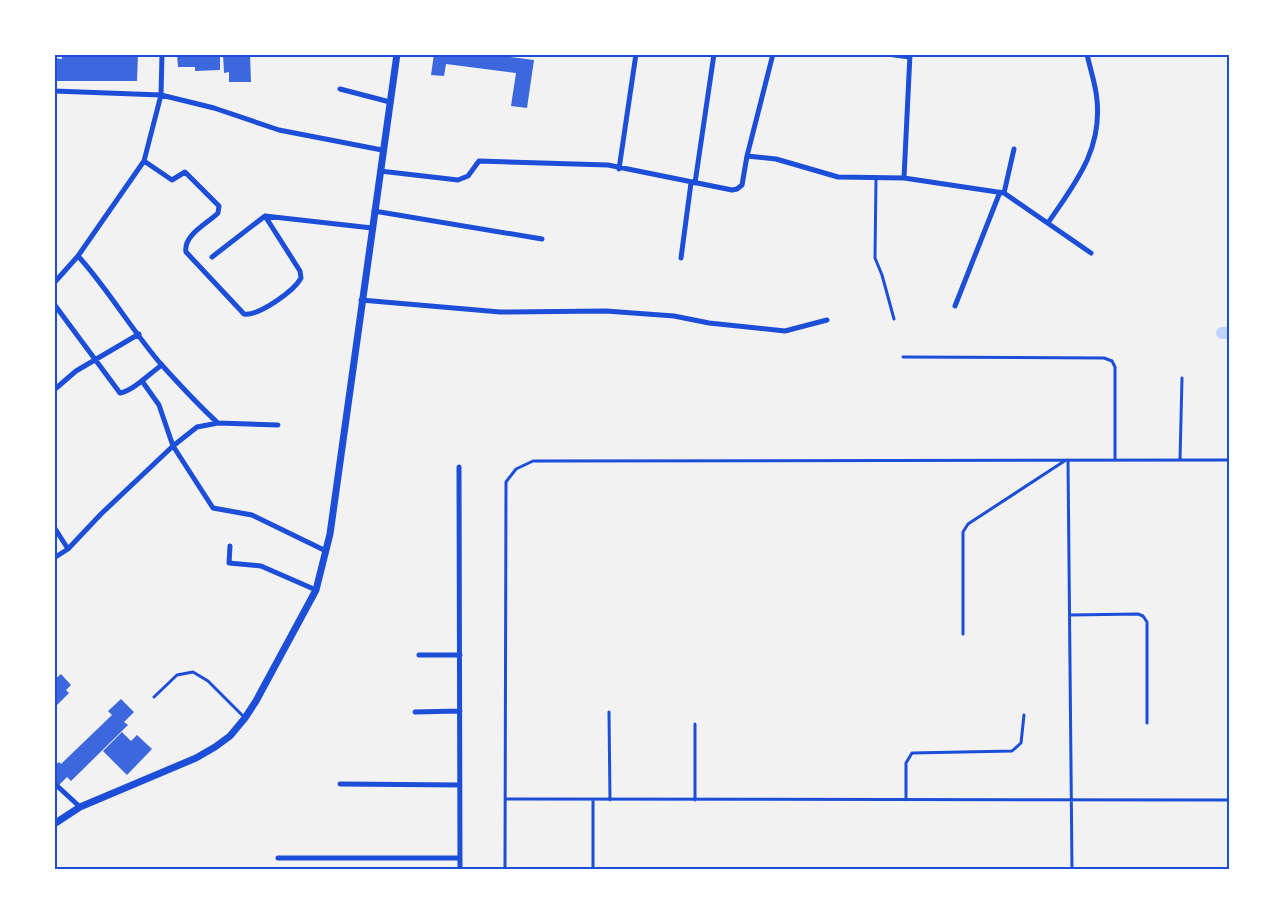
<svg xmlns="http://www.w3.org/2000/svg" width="1284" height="923" font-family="'Open Sans',sans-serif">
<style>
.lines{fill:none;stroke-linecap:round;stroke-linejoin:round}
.canal{stroke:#bfd3fe;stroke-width:12}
.building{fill:#3d67dc}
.service{stroke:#1d4ed8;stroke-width:3}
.minor{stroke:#1d4ed8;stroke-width:5}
.tertiary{stroke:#1d4ed8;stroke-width:7}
.neatline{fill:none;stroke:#1d4ed8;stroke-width:2}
</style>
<rect width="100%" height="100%" fill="#f2f2f2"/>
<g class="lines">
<path class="canal" d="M 1222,333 L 1230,333"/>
</g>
<path class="building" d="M 62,54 L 138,54 L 137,81 L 54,81 L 54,58 L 62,59 Z
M 177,54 L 220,54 L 220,70 L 195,71 L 195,67 L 178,67 Z
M 223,54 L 250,54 L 251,82 L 229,82 L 229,72 L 224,73 Z
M 434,54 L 487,54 L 534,60 L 527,108 L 511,106 L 516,73 L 446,64 L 444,76 L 431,75 Z
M 61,674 L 71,685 L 66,690 L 69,693 L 54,708 L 54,680 Z
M 121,699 L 134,712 L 124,722 L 128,725 L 71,781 L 67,777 L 58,786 L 54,782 L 54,766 L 59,762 L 61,764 L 112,715 L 108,711 Z
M 122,732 L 131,741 L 137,735 L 152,749 L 127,775 L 103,751 Z"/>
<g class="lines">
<path class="service" d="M 879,54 L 910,58
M 876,179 L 875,258 L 882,275 L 894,319
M 903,357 L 1104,358 L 1112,361 L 1115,367 L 1115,460
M 1068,460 L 1072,869
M 1180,460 L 1182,378
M 1070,615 L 1138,614 L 1143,616 L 1147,622 L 1147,723
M 963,634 L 963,532 L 968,524 L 1066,460
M 154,697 L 177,675 L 193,672 L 208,681 L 245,718
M 609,712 L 610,800
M 695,724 L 695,800
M 505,799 L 1230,800
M 593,800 L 593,869
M 906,800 L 906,763 L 912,753 L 1012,751 L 1021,743 L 1024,715
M 505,869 L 506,482 L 516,469 L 533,461 L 1230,460"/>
<path class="minor" d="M 340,89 L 390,102
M 54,91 L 161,95 L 214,108 L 279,130 L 382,150
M 747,156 L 773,54
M 144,161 L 172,180 L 185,172 L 219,206 L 218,213 C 207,224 183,235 186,252 L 244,314 C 259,316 294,291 301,278 L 300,271 L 265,216
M 619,169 L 636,54
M 380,171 L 458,180 L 468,176 L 479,161 L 608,165 L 732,190 L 737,189 L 742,185 L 747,156 L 776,159 L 838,177 L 904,178 L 1004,193 L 1014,149
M 904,178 L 910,54
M 695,183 L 714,54
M 1004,193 L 1091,253
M 374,211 L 542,239
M 1048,223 C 1075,183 1102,151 1097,100 C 1096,85 1090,69 1087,54
M 78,256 C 108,289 131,329 160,363 C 178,383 198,405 218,423
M 212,257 L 265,216 L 372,228
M 681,258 L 691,183
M 54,283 L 78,256 L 144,161 L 161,95 L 162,54
M 361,300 L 500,312 L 606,311 L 674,316 L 709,323 L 785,331 L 827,320
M 54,304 L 120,393 C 133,391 150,373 162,365
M 955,306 L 1000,192
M 142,381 L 159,405 L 173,446 L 213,508 L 252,515 L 326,551
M 54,390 L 76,371 L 139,334
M 459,467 L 460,869
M 54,527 L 68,549
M 230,546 L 229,563 L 261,566 L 316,590
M 54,558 L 68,549 L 101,514 L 173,446 L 197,427 L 218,423 L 278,425
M 419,655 L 460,655
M 415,712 L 460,711
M 54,783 L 80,807
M 340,784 L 460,785
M 278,858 L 460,858"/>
<path class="tertiary" d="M 54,824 L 80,807 L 196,758 L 215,747 L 230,736 L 245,718 L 256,701 L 316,590 L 330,534 L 397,54"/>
</g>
<rect width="1284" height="923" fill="none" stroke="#ffffff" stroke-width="111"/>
<rect x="56" y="56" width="1172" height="812" class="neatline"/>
</svg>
